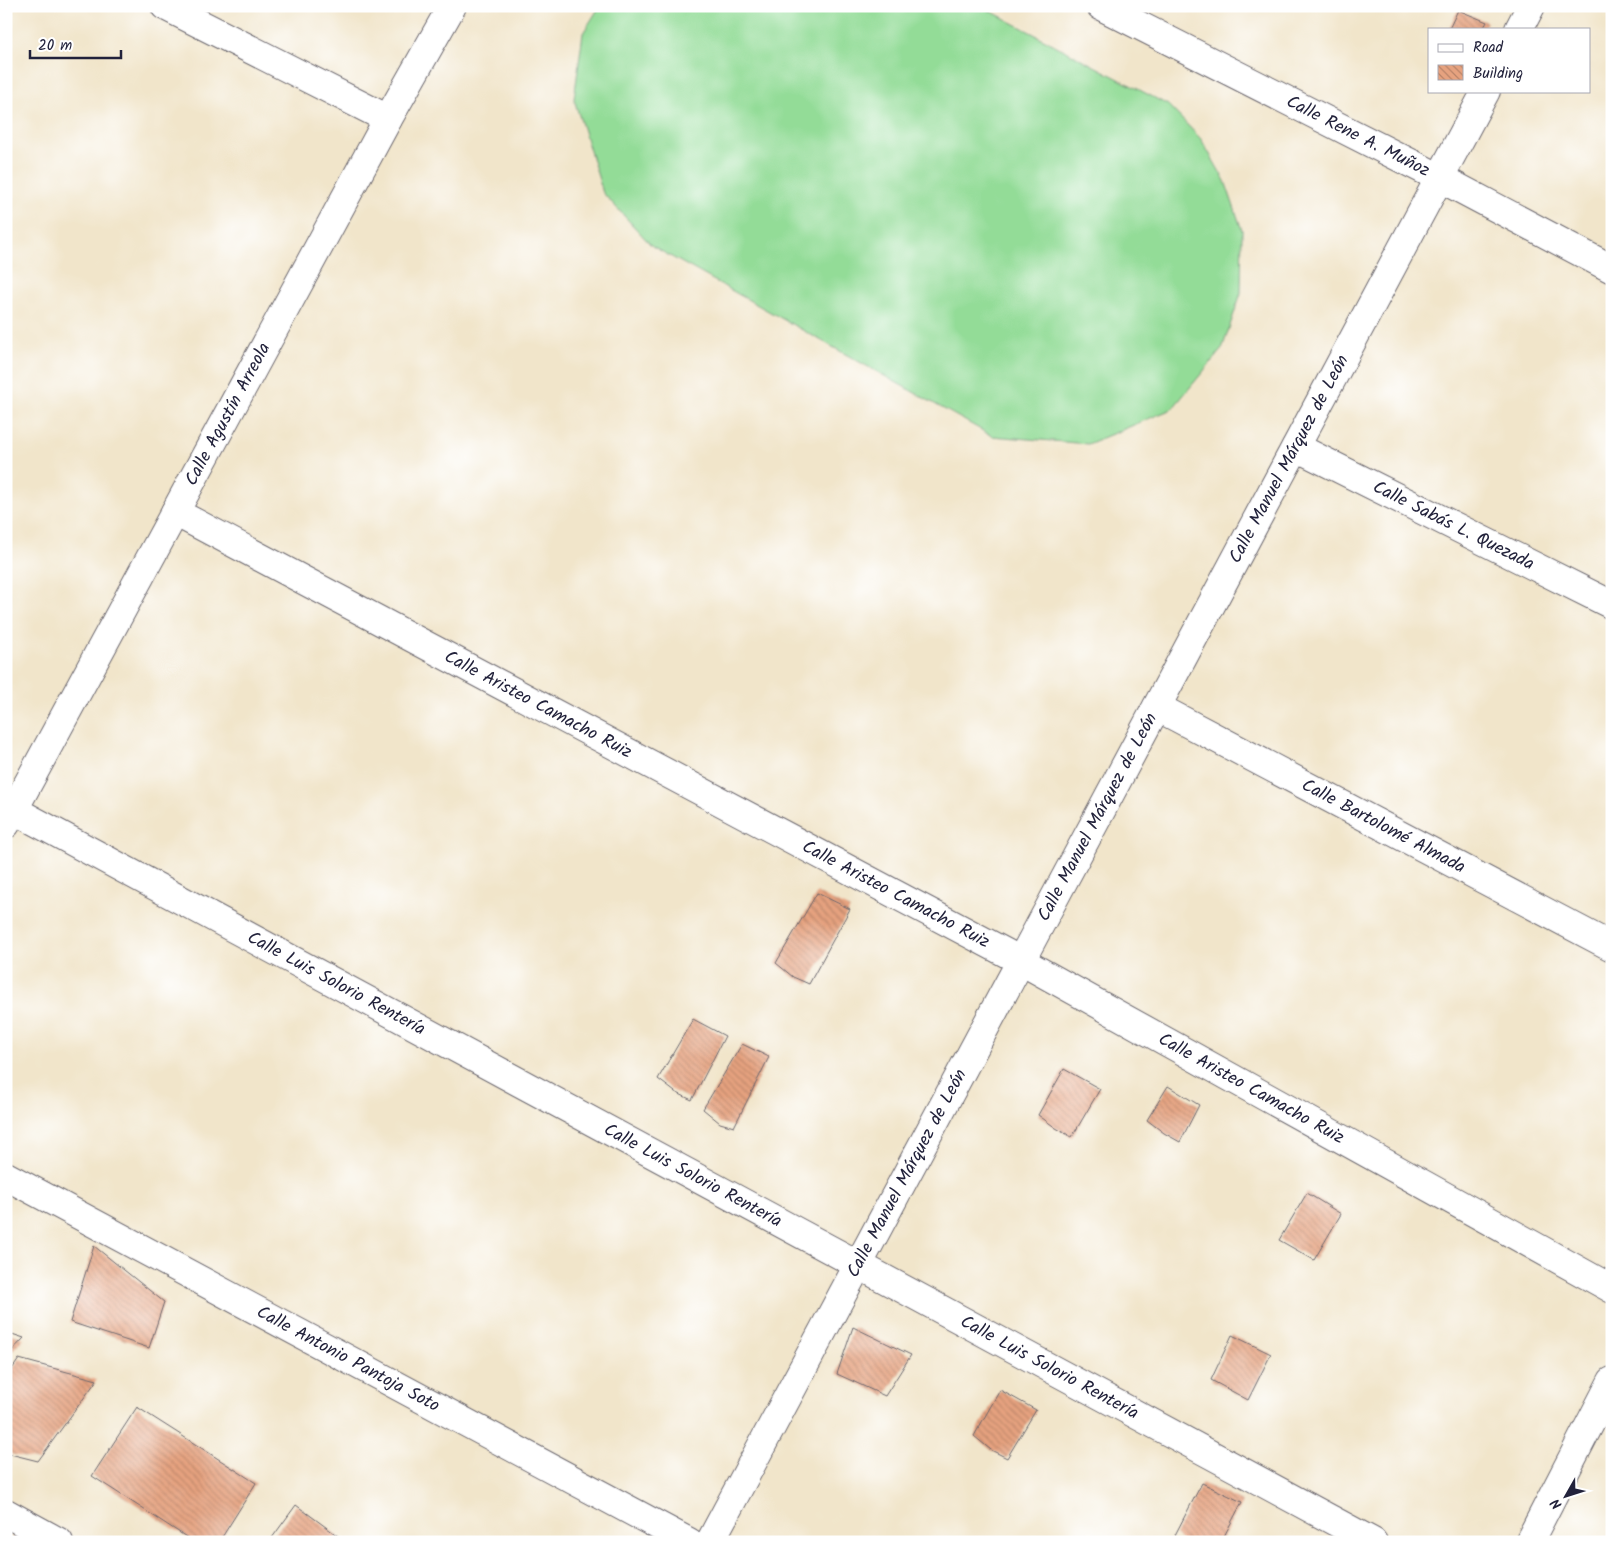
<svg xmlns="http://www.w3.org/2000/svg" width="1618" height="1548" font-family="Kalam,sans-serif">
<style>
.pitch{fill:#93dc97;stroke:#5a7f69}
.building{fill:url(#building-back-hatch)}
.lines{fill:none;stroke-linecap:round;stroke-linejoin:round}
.minor-casing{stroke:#6a666d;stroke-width:30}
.minor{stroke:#fff;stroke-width:28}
.labels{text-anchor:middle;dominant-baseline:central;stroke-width:4.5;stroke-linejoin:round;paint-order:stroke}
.street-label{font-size:18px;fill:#22223b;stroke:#fff}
</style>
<defs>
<pattern id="building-back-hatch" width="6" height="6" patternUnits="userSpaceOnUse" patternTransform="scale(1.25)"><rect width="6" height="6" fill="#e6a27f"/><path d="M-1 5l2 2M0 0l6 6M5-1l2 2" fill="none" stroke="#ba8469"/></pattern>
</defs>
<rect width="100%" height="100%" fill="#fff"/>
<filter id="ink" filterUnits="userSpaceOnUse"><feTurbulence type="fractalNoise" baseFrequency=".02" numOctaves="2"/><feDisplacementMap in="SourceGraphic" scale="10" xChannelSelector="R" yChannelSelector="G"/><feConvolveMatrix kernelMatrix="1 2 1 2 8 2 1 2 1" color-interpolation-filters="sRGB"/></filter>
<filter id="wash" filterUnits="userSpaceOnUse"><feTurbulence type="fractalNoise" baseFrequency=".0096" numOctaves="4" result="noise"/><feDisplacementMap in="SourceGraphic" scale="20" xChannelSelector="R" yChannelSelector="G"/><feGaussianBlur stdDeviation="1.12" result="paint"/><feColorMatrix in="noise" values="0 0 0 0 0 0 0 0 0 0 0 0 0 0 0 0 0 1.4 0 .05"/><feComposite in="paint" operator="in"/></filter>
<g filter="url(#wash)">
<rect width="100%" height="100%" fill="#f1e5ca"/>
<path class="pitch" d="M 600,6 L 981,6 L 1168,105 L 1201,139 L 1225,181 L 1242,230 L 1241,293 L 1222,349 L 1172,409 L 1088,444 L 992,436 L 652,246 L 603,193 L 574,99 L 583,33 Z"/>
<g id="blocks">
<path class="building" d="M 1458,10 L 1487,22 L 1483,29 L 1449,29 Z
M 817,893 L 850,909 L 809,984 L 793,977 L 776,963 Z
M 693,1019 L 725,1036 L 692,1100 L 675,1092 L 658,1079 Z
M 742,1044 L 769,1057 L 734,1127 L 720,1123 L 703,1109 Z
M 1064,1069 L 1100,1089 L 1072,1137 L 1056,1128 L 1038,1115 Z
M 1168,1086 L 1199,1105 L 1180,1142 L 1164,1133 L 1147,1120 Z
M 1307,1193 L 1341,1214 L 1314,1260 L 1279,1240 Z
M 94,1246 L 164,1302 L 149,1348 L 70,1322 Z
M 853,1327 L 911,1355 L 885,1396 L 837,1374 Z
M 6,1332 L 24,1338 L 6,1357 Z
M 1232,1335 L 1271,1354 L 1248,1400 L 1211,1380 Z
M 19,1359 L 97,1380 L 38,1461 L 6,1453 L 6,1378 Z
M 1000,1390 L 1036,1410 L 1007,1458 L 991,1450 L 974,1436 Z
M 137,1407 L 256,1483 L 219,1542 L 194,1542 L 92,1476 Z
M 1202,1483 L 1242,1502 L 1221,1542 L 1184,1542 L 1175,1535 Z
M 296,1505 L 338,1536 L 334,1542 L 269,1542 Z
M 16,1533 L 31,1542 L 10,1542 Z"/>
</g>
</g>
<g filter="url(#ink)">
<use href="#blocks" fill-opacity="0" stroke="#6a666d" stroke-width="1"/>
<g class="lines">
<defs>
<g id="minor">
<path d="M 165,6 L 388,119"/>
<path id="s1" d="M 1101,6 L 1440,178 L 1612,269"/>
<path d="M 1519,29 L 1531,6"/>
<path id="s2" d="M 1296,447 L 1612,605"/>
<path id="s3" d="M 175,512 L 1021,961 L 1612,1289"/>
<path id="s4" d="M 1157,707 L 1612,947"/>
<path id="s5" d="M 14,810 L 1373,1542"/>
<path id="s6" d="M 6,824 L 388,119 L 452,6"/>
<path id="s7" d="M 6,1176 L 689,1542"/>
<path d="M 6,1513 L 59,1542"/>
<path id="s8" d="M 710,1542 L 1486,91"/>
<path d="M 1529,1542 L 1612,1381"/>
</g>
</defs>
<use href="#minor" class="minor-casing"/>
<use href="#minor" class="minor"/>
</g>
</g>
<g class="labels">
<g class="street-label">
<text stroke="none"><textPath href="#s1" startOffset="288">Calle Rene A. Muñoz</textPath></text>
<text stroke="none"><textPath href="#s6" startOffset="466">Calle Agustín Arreola</textPath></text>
<text stroke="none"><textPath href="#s8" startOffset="1228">Calle Manuel Márquez de León</textPath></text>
<text stroke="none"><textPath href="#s2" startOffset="176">Calle Sabás L. Quezada</textPath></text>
<text stroke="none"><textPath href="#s3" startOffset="411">Calle Aristeo Camacho Ruiz</textPath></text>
<text stroke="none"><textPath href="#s8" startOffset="822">Calle Manuel Márquez de León</textPath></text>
<text stroke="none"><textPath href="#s4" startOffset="256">Calle Bartolomé Almada</textPath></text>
<text stroke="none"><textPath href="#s3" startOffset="816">Calle Aristeo Camacho Ruiz</textPath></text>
<text stroke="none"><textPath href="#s5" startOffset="366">Calle Luis Solorio Rentería</textPath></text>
<text stroke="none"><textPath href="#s3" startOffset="1221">Calle Aristeo Camacho Ruiz</textPath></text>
<text stroke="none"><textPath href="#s8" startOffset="418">Calle Manuel Márquez de León</textPath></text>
<text stroke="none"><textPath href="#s5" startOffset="771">Calle Luis Solorio Rentería</textPath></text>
<text stroke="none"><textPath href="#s7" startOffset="388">Calle Antonio Pantoja Soto</textPath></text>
<text stroke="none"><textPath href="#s5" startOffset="1176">Calle Luis Solorio Rentería</textPath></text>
</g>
</g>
<rect width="1618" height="1548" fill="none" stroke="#fff" stroke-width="25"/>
<rect x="1428" y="28" width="162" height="65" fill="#ffffff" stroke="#a7a7b1"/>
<rect x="1438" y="44" width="25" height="8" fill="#ffffff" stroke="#a7a7b1"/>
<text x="1473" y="52" font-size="15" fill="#22223b">Road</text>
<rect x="1438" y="65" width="25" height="15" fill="url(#building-back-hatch)" stroke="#a7a7b1"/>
<text x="1473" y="78" font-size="15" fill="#22223b">Building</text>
<g transform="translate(1566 1496) rotate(231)" stroke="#ffffff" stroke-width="4" paint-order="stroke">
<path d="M0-4L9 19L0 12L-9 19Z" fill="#22223b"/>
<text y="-8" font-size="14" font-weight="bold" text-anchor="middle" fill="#22223b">N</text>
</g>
<path d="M30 50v8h91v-8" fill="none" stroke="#22223b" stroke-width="2.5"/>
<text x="38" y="50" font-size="15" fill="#22223b" stroke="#ffffff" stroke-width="4" paint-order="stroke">20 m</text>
</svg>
